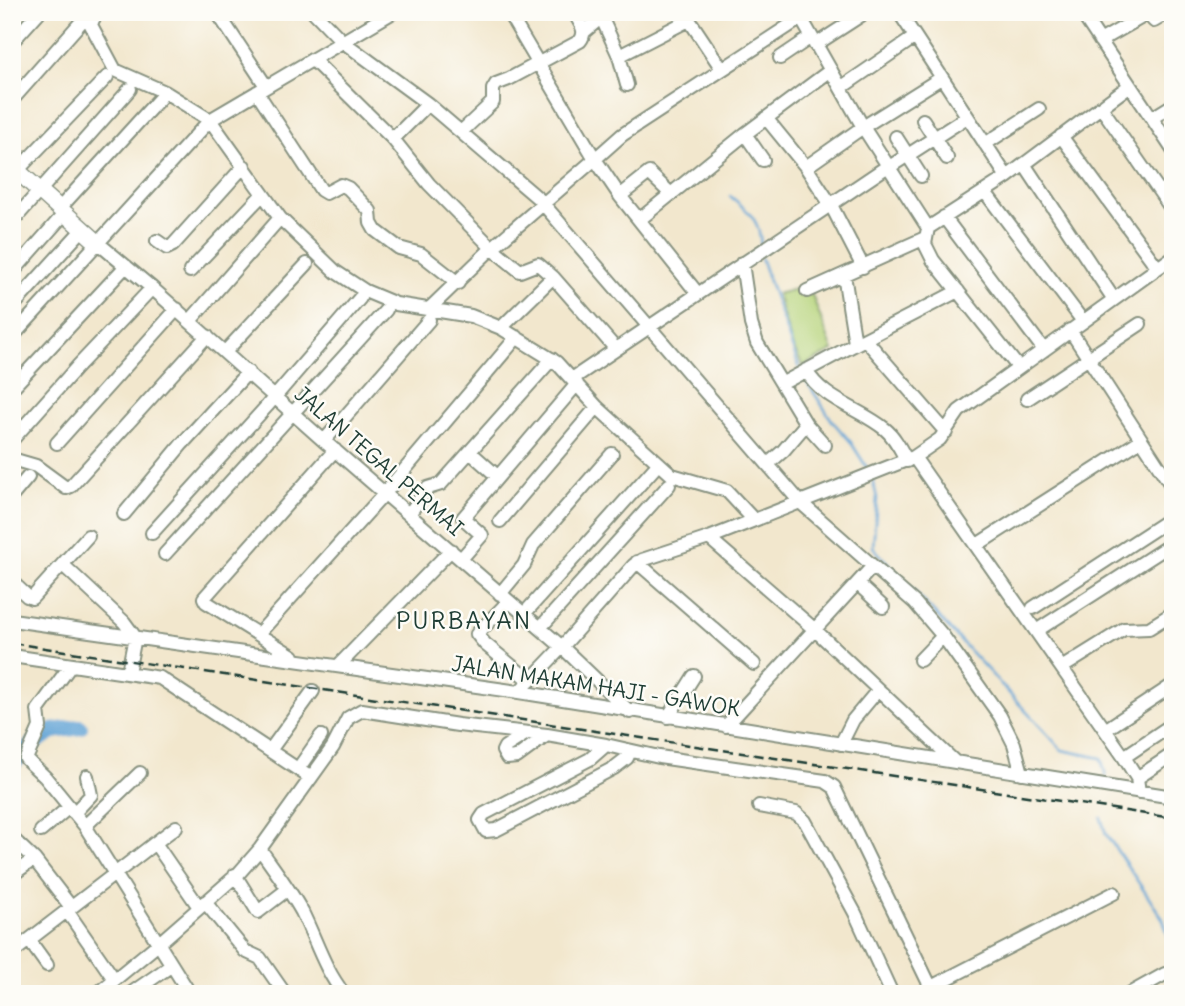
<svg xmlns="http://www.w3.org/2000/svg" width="1185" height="1006" font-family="Delius,sans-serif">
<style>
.green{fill:#b5d379;stroke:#6a8856;stroke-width:2}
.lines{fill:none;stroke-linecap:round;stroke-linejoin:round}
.stream{stroke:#60a3d5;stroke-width:2.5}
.river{stroke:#60a3d5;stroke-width:16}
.minor-casing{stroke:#889280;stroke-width:16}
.major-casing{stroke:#889280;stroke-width:19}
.minor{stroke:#fff;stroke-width:12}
.major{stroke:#fff;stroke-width:16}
.rail{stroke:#1f3d34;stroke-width:2.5;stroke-dasharray:10 5;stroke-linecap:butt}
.labels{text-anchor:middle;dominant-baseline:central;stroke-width:5;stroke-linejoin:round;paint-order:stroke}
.street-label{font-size:21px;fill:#1f3d34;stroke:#fdfcf7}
.quarter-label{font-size:24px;letter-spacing:2px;fill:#1f3d34;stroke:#fdfcf7}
</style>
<rect width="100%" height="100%" fill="#fdfcf7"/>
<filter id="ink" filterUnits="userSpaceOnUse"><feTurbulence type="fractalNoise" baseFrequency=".0143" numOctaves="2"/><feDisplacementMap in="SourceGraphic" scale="14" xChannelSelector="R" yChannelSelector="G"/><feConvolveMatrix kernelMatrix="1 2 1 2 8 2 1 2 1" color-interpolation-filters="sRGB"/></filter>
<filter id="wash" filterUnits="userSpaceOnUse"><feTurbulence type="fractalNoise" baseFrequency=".00686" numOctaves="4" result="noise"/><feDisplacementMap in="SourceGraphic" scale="28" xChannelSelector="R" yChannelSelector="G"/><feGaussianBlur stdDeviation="1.57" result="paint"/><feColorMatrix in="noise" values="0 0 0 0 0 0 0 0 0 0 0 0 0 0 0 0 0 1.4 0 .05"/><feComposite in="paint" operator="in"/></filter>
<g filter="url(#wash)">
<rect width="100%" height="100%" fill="#f2e7cd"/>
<path class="green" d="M 803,287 L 811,292 L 833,351 L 803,366 L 792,345 L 777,294 Z"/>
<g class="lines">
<path class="stream" d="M 730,196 C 750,212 760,220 761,247
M 761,258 L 800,370
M 807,382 L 833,422 L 850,441 L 869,471
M 872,477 L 877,498 L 873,547 L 1062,750 L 1101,758 L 1106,776
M 1101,818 L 1106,834 L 1163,919 L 1173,951"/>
<path class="river" d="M 32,744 L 53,731 L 80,727
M 12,765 L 27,749"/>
</g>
</g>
<g filter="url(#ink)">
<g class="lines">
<defs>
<path id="minor" d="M 99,12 L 93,19 L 91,25 L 115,70 L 165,92 L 210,120 L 280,218 L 336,272 L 365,291 L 396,304 L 471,316 L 501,328 L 556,362 L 597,407 L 672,475 L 727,491 L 753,519
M 217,12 L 266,86
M 314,12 L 342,41 L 428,104 L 539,199 L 800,502 L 915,603 L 943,636 L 1000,716 L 1014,744 L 1022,773
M 508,12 L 595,159 L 492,248 L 520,271 L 538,264 L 553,277
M 684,12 L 722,69
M 899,12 L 1007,177
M 1081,12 L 1173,150
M 1146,12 L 1154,21 L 1169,12
M 584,32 L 598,20 L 603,21 L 619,56 L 627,85
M 1100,41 L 1147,14
M 12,42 L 39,12
M 815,45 L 866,12
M 619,56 L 689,20
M 780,58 L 811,37
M 313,60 L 393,139 L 429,184 L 492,248 L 428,310
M 842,87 L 915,37
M 257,92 L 321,190 L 326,193 L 341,185 L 348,188 L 370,211 L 371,223 L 375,230 L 399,248 L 421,254 L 458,283
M 12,100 L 90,12
M 1101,107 L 1173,211
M 766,118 L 806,167 L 831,205 L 863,267
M 1152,118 L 1173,105
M 923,120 L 947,158
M 461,132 L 493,102 L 493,89 L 496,84 L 509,79 L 580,41 C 588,31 579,22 574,12
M 745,134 L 763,160
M 1061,136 L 1157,267
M 896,137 L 921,176
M 393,139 L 428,104
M 985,144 L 1039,109
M 894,164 L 967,117
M 1024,164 L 1113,298
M 888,166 L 698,294 L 620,196 L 595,159 L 622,135 L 801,18 L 863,127 L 928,228 L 1007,177 L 1129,86
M 806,167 L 863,127 L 941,78
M 13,175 L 107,77
M 985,192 L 1082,320
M 620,196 L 649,173 L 671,194
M 60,208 L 160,98
M 944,217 L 1044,350
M 639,220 L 745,134 L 831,70
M 12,222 L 130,89
M 928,228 L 925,244 L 933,260 L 1018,367
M 157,241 L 167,248 L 173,245 L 244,166
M 98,243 L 152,288 L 324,441 L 562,647 L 630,712
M 742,263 L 751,324 L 757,343 L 806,424 L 825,445
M 190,271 L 262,195
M 12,273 L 65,213
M 844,275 L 855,343
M 807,291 L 925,238
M 12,307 L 83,229
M 190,321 L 280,218
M 501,328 L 553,277 L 615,348
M 1070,330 L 1173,488
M 12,337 L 210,120 L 393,12
M 225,352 L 307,264
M 806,370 C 821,399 861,409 885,429 C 895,437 901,450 907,461
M 572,379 L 698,294
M 783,383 L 865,339
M 12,388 L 126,266
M 1027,399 L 1140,324
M 946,432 L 865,339 L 958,291
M 12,440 L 78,366 L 152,288
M 324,441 L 429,320
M 57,443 L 177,309
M 470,452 L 497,476
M 914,457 L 1124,757 L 1137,778 L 1139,792
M 12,459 L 36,466 L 66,488 L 71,486 L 207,336
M 768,464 L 783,451 L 806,424
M 12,496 L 28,477
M 124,514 L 182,444 L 248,372
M 409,514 L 428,488 L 441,484 L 552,359
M 500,521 L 597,407
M 152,533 L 267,406 L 360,298
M 709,538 L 814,629 L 954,761
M 980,543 L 1141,440
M 165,554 L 386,310
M 461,559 L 482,535 L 463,518 L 577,384
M 637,562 L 754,664
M 63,565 L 124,622 L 135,637 L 128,672
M 12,582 L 27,596 L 32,598 L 88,536
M 858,584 L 883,607
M 500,594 L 524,565 L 533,545 L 612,454
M 509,601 L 477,634 L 485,644 L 530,681
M 1033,608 L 1173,517
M 524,614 L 659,463
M 12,620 L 519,692 L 1173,797
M 540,628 L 669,485
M 262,630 L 385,493 L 517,337
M 1036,631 L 1173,543
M 12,656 L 160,678 L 311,778
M 293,656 L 206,602 L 204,598 L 335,450
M 920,660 L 943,636
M 71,665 L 38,710 L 40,727 L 26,759 L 45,777 L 85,826 L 190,994
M 339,665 L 451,550
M 1063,667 L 1124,629 L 1149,628 L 1173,613
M 519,692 L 562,647 L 634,565 L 642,560 L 709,538 L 914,457 L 940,439 L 959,411 L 1173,257
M 668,717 L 694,676
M 726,726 L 873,566
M 1105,730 L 1173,685
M 527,733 L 505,747 L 503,751 L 507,758 L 517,757 L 547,735
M 841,744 L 853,720 L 878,690
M 606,745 L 590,759 L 484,814 L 480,820 L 486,831 L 496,830 L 614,768 L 627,758 L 630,751
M 271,749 L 313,691
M 1124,757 L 1173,724
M 298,769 L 321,736
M 1137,778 L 1173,754
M 759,806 L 796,813 L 805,821 L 855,913 L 892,994
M 74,813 L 91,795 L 87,776
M 85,826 L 140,773
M 41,831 L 69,807
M 12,838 L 34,859 L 71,907
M 155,843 L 176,827
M 260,849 C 274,869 290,890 302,912 C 316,940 324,969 344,994
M 12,875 L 34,859
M 235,875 L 258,912 L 288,889
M 205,902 L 245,951 L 260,958 L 285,994
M 67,911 L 114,979
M 29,940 L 47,965
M 12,953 L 155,843 L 199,907
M 931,987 L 1114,893
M 97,994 L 158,944 L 239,873 L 260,849 L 333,747 L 348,718 L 362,710 L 458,725 L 547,735 L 606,745 L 659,757 L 825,781 L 834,787 L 934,994
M 130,994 L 172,965
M 1129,994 L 1165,974"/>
<path id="major" d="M 12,166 L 98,243"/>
</defs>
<use href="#minor" class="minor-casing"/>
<use href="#major" class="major-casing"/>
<use href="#minor" class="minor"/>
<use href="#major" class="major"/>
<path class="rail" d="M 12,643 L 1173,818"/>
</g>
</g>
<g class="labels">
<g class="street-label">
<text transform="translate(379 461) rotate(41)">JALAN TEGAL PERMAI</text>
<text transform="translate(596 686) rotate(9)">JALAN MAKAM HAJI - GAWOK</text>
</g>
<g class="quarter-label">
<text x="464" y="620">PURBAYAN</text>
</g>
</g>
<rect width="1185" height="1006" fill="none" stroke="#fdfcf7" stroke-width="42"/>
</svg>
